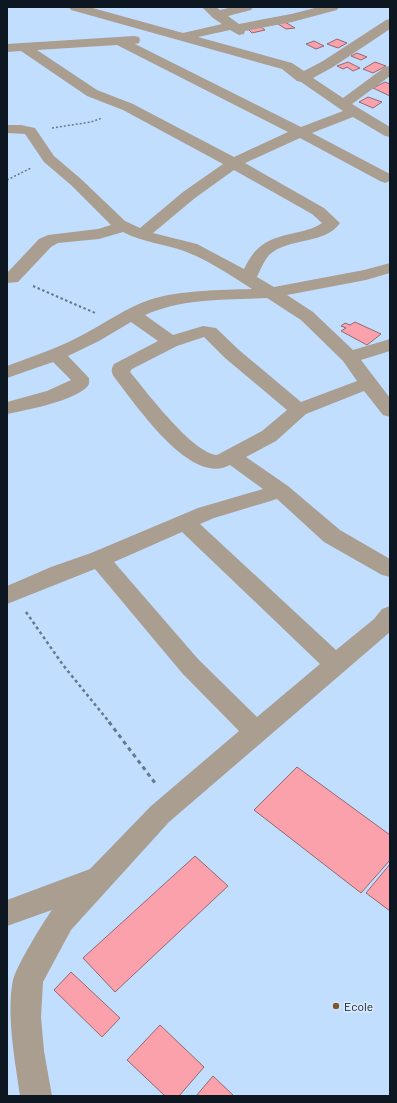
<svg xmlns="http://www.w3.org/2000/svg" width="397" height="1103" font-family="Barlow,sans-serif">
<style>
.building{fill:#faa1ac;stroke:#93696e}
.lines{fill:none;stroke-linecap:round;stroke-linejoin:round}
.path-far3{stroke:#65788d;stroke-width:1.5;stroke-dasharray:2 2;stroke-linecap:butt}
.path-far2{stroke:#65788d;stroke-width:2;stroke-dasharray:2.5 2.5;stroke-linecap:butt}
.path-far1{stroke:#65788d;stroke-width:2.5;stroke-dasharray:3 3;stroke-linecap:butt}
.path{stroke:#65788d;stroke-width:3;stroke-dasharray:4 4;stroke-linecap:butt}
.minor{fill:#aa9e90;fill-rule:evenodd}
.poi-dot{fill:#7a592f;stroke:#d9eafe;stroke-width:1.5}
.labels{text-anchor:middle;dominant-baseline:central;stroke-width:3;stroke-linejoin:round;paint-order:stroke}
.near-poi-label{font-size:12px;fill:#0d1722;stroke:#d9eafe;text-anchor:start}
</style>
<rect width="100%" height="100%" fill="#c2defe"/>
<path class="building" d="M 285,22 L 295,28 L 286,29 L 278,24 Z
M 261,27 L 265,30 L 252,33 L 248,29 Z
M 337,39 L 347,43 L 338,48 L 327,44 Z
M 314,41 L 324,46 L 316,49 L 306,44 Z
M 357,53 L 367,57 L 361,60 L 351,56 Z
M 348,62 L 360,68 L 353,71 L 347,67 L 343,69 L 337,66 Z
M 375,62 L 386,66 L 373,73 L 363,69 Z
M 385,82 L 390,84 L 390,96 L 373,88 Z
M 368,97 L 382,102 L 373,108 L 359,102 Z
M 355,322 L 381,334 L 367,345 L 341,331 L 346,328 L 341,326 L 345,323 L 350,325 Z
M 297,767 L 390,835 L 390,860 L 361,893 L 254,810 Z
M 195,856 L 228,886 L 115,992 L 83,958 Z
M 390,864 L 390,911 L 366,893 Z
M 71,972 L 120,1018 L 102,1037 L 54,990 Z
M 160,1025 L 204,1067 L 179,1096 L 165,1096 L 127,1060 Z
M 213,1076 L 234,1096 L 196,1096 Z"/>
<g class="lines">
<path class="path-far3" d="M 52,128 L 91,122 L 102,118
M 7,180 L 31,168"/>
<path class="path-far2" d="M 33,286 L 95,313"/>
<path class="path-far1" d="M 26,612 L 63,665 L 110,723"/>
<path class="path" d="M 109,722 L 155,783"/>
<path class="minor" d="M 69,7 L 89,7 L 183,33 L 222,24 L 213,18 L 202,7 L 216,7 L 220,10 L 233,7 L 253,7 L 251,10 L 228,16 L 239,24 L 291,14 L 319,7 L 339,7 L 337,10 L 292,22 L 245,31 L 244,34 L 239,35 L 230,30 L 198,37 L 292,63 L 304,71 L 323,61 L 386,20 L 390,19 L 390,29 L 333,67 L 313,78 L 343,98 L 385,67 L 390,66 L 390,76 L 352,104 L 390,127 L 390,137 L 385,136 L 353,117 L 312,133 L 390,174 L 390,181 L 385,183 L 380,181 L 300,138 L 245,163 L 324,208 L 340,223 C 325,245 289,237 269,255 C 264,261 260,270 257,277 L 274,287 L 364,270 L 390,263 L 390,273 L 366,280 L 287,295 L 313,312 L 353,350 L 390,339 L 390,351 L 361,360 L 390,398 L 390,417 L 383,415 L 364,391 L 306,414 L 276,441 L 246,457 L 288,486 L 340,530 L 390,559 L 390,577 L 382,575 L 324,542 L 277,499 L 214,518 L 200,524 L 336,650 L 374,619 L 382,609 L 390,606 L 390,632 L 169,822 L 71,930 L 43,982 L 41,1017 L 44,1051 L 52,1096 L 20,1096 C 15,1061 6,1014 13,980 C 16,967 43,922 52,910 L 7,926 L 7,900 L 90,869 L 151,806 L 239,731 L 182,673 L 95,569 L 7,604 L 7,586 L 51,567 L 91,553 L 198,508 L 263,489 L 230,465 C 190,487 135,403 114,377 C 111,372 111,369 114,364 L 158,341 L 131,322 L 99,341 L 68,356 L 89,378 C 89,381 90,384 87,387 C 73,401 27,410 7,414 L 7,402 L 47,391 L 71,380 L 53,362 L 7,378 L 7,366 C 34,356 61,347 86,333 C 107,322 126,308 149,300 C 179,290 220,290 252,289 C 230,275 208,260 184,251 C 164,244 142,242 123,232 L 99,239 L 58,243 L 51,247 L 18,282 L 7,283 L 7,273 L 39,239 L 48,235 L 98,229 L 111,225 L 71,185 L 44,162 L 25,134 L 7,133 L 7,125 L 21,125 L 35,128 L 54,156 L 81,179 L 125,221 L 140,228 L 183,192 L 223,164 L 123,110 L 87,96 L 21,51 L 7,52 L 7,44 L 134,36 L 139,37 L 140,40 L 139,43 L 135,44 L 301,127 L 343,111 L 301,82 L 297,81 L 282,69 L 71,10 ZM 117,45 L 288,132 L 234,157 L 133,104 L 97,90 L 37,50 ZM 234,170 L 312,214 L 322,223 C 315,228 307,230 299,232 C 271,238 257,242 244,269 L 197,244 L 153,233 L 195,198 ZM 267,298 L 301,320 L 343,361 L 357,381 L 301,402 L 239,350 L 216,328 L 203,326 L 173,335 L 145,315 C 183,298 226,300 267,298 ZM 204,337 L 225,358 L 287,410 L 262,431 L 217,455 C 192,453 147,392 130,372 L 132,369 L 177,346 ZM 182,532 L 320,664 L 257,717 L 198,659 L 114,562 Z"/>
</g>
<circle class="poi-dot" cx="336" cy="1006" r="4"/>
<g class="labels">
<g class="near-poi-label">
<text x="344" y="1006">Ecole</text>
</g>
</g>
<rect width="397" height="1103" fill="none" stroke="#0d1722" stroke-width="16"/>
</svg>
